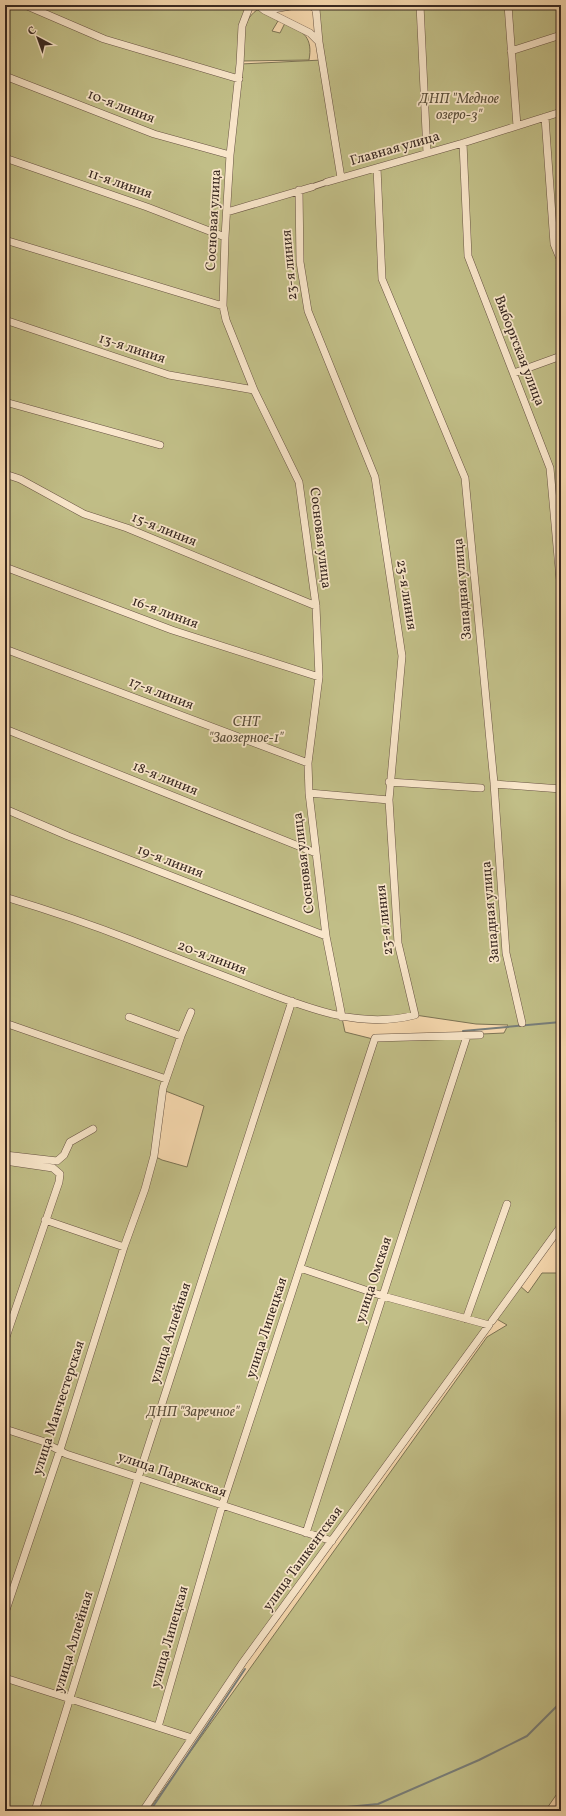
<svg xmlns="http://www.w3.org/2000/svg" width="566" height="1816" font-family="Vollkorn,serif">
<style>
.green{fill:#c1be87;stroke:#7c7354;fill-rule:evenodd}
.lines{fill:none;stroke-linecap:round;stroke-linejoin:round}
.stream{stroke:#787e7a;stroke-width:2}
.pedestrian-casing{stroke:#685444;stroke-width:7}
.minor-casing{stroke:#685444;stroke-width:8}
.pedestrian{stroke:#f9e6ca;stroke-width:5.5}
.minor{stroke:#f9e6ca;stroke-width:7}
.labels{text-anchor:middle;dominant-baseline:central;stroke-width:3.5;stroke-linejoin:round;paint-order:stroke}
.park-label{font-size:14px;font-style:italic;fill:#5a4e3a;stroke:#f9e6ca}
.street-label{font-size:14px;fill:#382821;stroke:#f9e6ca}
</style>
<rect width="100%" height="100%" fill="#f6d8ae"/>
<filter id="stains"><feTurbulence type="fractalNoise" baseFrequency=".005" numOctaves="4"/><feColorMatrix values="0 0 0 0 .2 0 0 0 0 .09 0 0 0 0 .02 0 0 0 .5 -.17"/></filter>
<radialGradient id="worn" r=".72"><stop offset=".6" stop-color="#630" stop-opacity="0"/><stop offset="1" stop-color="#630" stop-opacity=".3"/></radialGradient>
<path class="green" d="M 5,5 L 250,5 L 242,26 L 241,64 L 322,60 L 318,19 L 310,5 L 561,5 L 561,1232 L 558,1230 L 519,1285 L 528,1293 L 542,1273 L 561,1273 L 561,1788 L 545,1811 L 148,1811 L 487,1337 L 507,1325 L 495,1318 L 337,1534 L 142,1811 L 5,1811 ZM 415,1015 L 476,1024 L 508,1025 L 504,1033 L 373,1039 L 345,1032 L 342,1018 ZM 163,1090 L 204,1106 L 187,1167 L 162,1160 L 154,1156 Z
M 257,10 L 262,10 L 278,21 L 272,31 L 280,33 L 285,23 C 304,31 313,38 309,60 L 243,61 C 243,43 240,22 257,10 Z"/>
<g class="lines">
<path class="stream" d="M 463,1031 L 561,1022
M 558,1111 L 561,1096
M 150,1811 L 245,1669
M 305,1811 L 378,1804 L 479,1760 L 527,1736 L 561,1702"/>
<defs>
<path id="pedestrian" d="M 312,187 L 327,182"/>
<path id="minor" d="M 25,5 L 104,39 L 239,79
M 250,5 L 242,26 L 240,64 L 230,155 L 225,237 L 223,306 L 226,320 L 254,390 L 299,482 L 316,606 L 319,677 L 308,763 L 309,793 L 326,936 L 342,1017
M 258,5 L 264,10 L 310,33 L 319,42 L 341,178
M 310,5 L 316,9 L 319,42
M 420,5 L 427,153
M 508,5 L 517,126
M 268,10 L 296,5
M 511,51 L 561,35
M 5,76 L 154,134 L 230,155
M 545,117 L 554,244 L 561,261
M 463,143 L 468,256 L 550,468 L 561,591
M 5,158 L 147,207 L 225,237
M 377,168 L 382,279 L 465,478 L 494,783 L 506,953 L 522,1023
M 327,182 L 463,143 L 561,112
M 227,212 L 312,187
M 5,240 L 223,306
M 5,320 L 169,375 L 254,390
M 514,373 L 561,356
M 5,402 L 160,445
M 5,474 L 20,479 L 84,514 L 127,528 L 316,606
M 5,567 L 172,630 L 319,677
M 5,649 L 308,763
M 5,729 L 316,853
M 389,782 L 481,788
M 494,784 L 561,789
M 309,793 L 389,800
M 5,809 L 68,836 L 326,936
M 5,897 C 48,910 90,924 131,940 C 171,956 211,971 250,986 C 303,1006 357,1030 415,1015 L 398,943 L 389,800 L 402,656 L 375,477 L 308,311 L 300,262 L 299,190
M 129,1017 L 181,1036
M 5,1023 L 166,1079
M 560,1121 L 561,1122
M 5,1155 L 57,1161 L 64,1155 L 70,1142 L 93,1129
M 5,1161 L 53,1168 L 60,1174 L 59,1182 L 5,1340
M 45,1220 L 124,1247
M 466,1319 L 507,1204
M 492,1321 L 561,1226
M 5,1429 L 42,1441 L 66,1454 L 332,1541
M 306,1533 L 467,1036
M 5,1613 L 60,1450 L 124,1247 L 145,1189 L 154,1156 L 163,1088 L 181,1036 L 191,1012
M 5,1678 L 192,1738
M 158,1727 L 222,1506 L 375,1038 L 480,1035
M 35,1811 L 138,1478 L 292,1001
M 143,1811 L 243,1662 L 489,1325 L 383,1296 L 300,1268"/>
</defs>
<use href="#pedestrian" class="pedestrian-casing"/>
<use href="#minor" class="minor-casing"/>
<use href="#pedestrian" class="pedestrian"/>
<use href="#minor" class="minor"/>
</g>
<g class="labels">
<g class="park-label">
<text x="459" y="99">ДНП "Медное<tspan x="459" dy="16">озеро-3"</tspan></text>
<text x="246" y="722">СНТ<tspan x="246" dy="16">"Заозерное-1"</tspan></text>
<text x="193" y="1412">ДНП "Заречное"</text>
</g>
<g class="street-label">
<text transform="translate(121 107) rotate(21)">10-я линия</text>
<text transform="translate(395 149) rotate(-16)">Главная улица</text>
<text transform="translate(120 184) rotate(19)">11-я линия</text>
<text transform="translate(214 220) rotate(-87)">Сосновая улица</text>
<text transform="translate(290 265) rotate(-95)">23-я линия</text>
<text transform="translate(132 349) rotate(18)">13-я линия</text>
<text transform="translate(519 351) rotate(69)">Выборгская улица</text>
<text transform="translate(164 530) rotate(22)">15-я линия</text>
<text transform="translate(320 538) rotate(83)">Сосновая улица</text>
<text transform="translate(463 589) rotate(-95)">Западная улица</text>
<text transform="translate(406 595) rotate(81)">23-я линия</text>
<text transform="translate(165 613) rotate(20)">16-я линия</text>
<text transform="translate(161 694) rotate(21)">17-я линия</text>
<text transform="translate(165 779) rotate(22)">18-я линия</text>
<text transform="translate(170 862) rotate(21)">19-я линия</text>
<text transform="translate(304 863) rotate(-97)">Сосновая улица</text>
<text transform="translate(491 912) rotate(-95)">Западная улица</text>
<text transform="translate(385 920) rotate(-96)">23-я линия</text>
<text transform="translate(212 958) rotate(21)">20-я линия</text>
<text transform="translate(374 1280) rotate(-72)">улица Омская</text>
<text transform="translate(267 1328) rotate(-72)">улица Липецкая</text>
<text transform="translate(171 1333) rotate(-72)">улица Аллейная</text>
<text transform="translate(59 1408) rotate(-72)">улица Манчестерская</text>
<text transform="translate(172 1475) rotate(19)">улица Парижская</text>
<text transform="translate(303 1559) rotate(-54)">улица Ташкентская</text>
<text transform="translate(170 1637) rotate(-74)">улица Липецкая</text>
<text transform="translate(74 1642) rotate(-73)">улица Аллейная</text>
</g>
</g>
<rect width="566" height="1816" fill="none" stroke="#f6d8ae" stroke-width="20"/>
<rect x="6" y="6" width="554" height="1804" fill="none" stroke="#382821" stroke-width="2"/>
<rect x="10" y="10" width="546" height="1796" fill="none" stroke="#382821"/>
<g transform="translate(38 38) rotate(319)" stroke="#f9e6ca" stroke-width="3" paint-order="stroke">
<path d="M0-3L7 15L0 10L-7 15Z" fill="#382821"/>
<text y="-6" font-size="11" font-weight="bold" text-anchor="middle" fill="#382821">С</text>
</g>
<rect width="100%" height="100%" filter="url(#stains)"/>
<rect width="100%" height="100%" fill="url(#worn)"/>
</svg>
